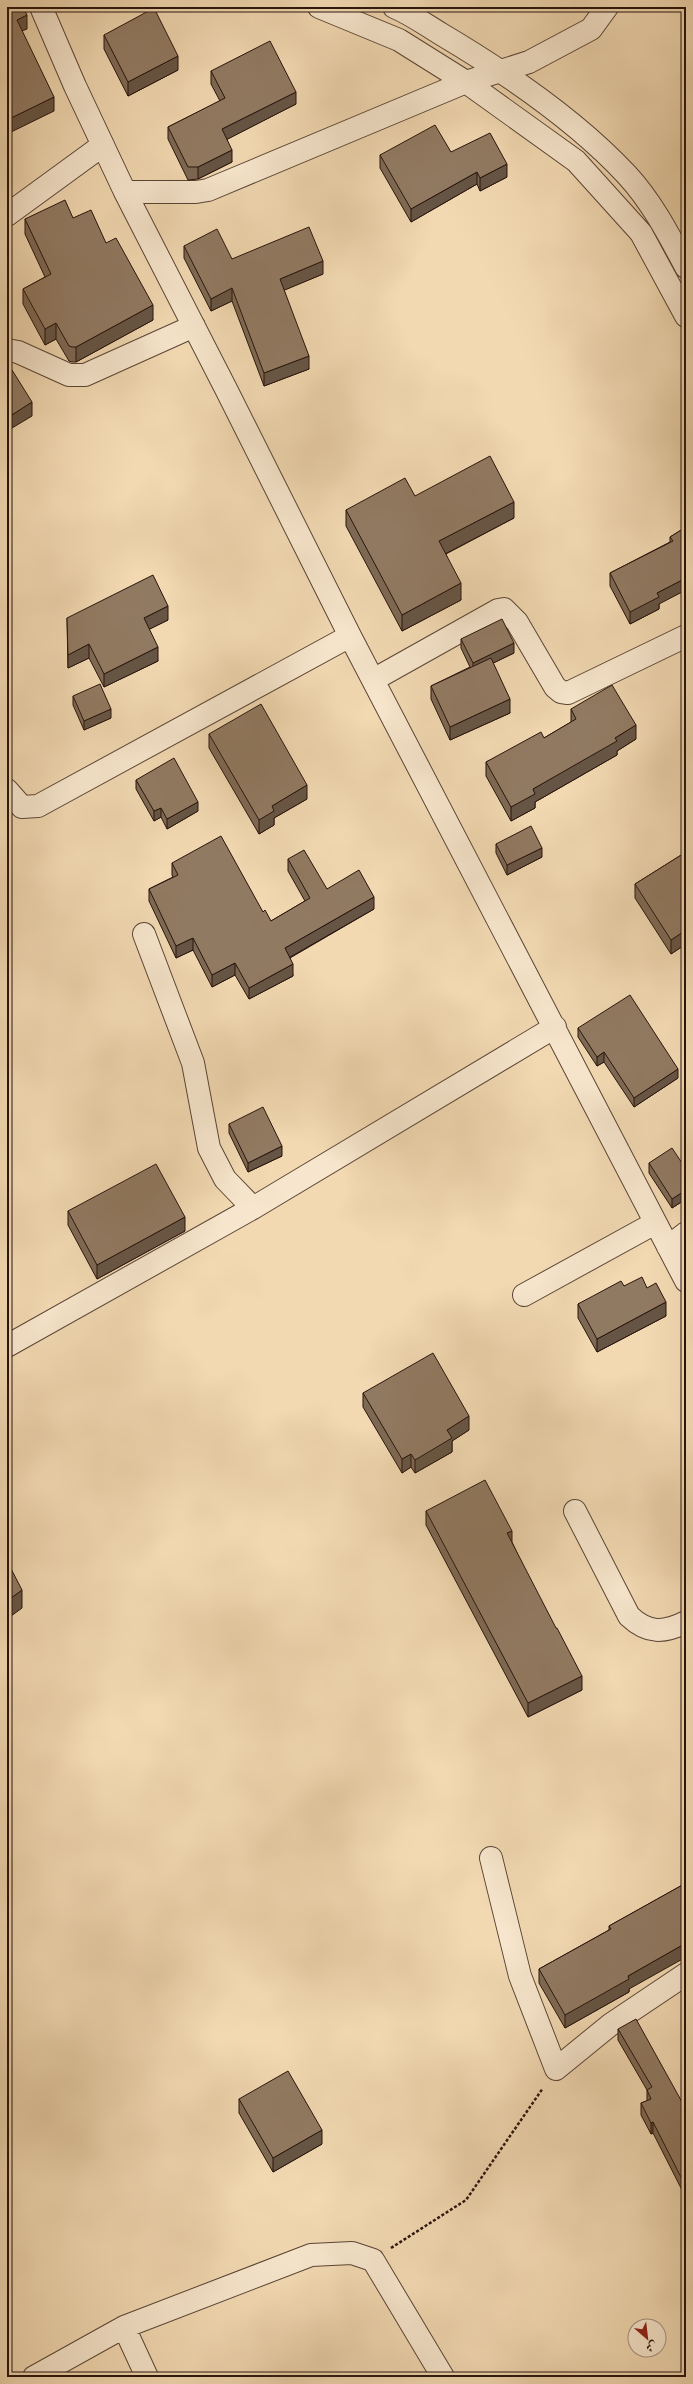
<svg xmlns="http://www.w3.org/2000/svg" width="693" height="2384" font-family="Alegreya,Amiri,serif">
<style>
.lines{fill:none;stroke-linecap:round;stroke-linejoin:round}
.minor-casing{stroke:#5a4536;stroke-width:24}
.path{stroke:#28140c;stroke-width:2.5;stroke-dasharray:3 2;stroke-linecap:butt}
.minor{stroke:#f7e6cd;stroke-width:22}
.wall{fill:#7d6954;stroke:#28140c}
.shaded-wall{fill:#665545;stroke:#28140c}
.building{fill:#917a62;stroke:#28140c}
</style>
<rect width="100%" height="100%" fill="#f2d9b2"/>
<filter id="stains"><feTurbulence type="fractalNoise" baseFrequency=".005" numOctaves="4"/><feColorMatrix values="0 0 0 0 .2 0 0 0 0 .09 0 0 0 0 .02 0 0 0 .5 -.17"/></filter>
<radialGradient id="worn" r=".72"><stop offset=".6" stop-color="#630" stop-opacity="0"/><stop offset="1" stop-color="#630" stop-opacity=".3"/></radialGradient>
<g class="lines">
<defs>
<path id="minor" d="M 41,7 L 75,86 L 125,192 L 226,389 L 350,636 L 686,1281
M 319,7 L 399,40 L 466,82 L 576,161 L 641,233 L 686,316
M 394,7 C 411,14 426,25 441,34 C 505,72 577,121 627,175 C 652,202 669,235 686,267
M 125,192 L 196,192 L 208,190 L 466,82 L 529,62 L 591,29 L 607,7
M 7,215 L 103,145
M 7,350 L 18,352 L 69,375 L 85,375 L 194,326
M 373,680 L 498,610 L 504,609 L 517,622 L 555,687 L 561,692 L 568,693 L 686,636
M 7,790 L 22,807 L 38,806 L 350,636
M 144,934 L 193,1063 L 209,1148 L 225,1179 L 253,1208
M 668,1247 L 686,1233
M 524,1295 L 655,1223
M 7,1346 L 253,1208 L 555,1027
M 575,1511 L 629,1616 C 648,1634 664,1633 686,1622
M 491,1858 L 520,1976 L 556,2069 L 610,2025 L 686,1974
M 124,2327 L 311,2255 L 352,2253 L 373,2260 L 443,2377
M 34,2377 L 124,2327 L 147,2377"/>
</defs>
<use href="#minor" class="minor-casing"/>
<path class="path" d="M 391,2248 L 466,2200 L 543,2088"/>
<use href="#minor" class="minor"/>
</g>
<path class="wall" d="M 104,35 L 178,70 L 128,96 L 104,49 Z
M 211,71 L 296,104 L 227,139 L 232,162 L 198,179 L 188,180 L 168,139 L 168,127 L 220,101 L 211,84 Z
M 451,152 L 507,177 L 480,191 L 477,184 L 411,222 L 380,168 L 380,155 Z
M 73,218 L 106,243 L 153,320 L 76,362 L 72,362 L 69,361 L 56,339 L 45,345 L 23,304 L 23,289 L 45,277 L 25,234 L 25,219 Z
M 184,246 L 232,259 L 323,274 L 284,290 L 309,369 L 264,386 L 232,301 L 211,311 L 184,258 Z
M 415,496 L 514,518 L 446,554 L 461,600 L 402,631 L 346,526 L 346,510 Z
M 686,527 L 659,604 L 659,609 L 630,624 L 610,586 L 610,573 L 670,542 L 670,537 Z
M 67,618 L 168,620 L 149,629 L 158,661 L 104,687 L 89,658 L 68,668 Z
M 461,639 L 514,653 L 493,663 L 510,713 L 450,740 L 431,699 L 431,686 L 470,667 L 461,648 Z
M 73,696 L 111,718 L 84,730 L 73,705 Z
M 571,709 L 636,739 L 617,751 L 617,755 L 535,802 L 535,808 L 511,821 L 486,776 L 486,762 L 544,738 L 571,722 Z
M 209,734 L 307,799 L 274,818 L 274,825 L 259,834 L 209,748 Z
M 136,780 L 198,811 L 167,829 L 161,817 L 154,821 L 136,789 Z
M 496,844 L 542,857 L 507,875 L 496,853 Z
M 686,852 L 686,944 L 671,954 L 635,898 L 635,884 Z
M 288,859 L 327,889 L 374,909 L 290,958 L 293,976 L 249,999 L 235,975 L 212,987 L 193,950 L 176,958 L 149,901 L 149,889 L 173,877 L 172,875 L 172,863 L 263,912 L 271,921 L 305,901 L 288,871 Z
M 578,1028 L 678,1078 L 634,1107 L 604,1062 L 597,1066 L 578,1037 Z
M 229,1124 L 282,1156 L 248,1172 L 229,1133 Z
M 649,1163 L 686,1169 L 686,1199 L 672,1208 L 649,1173 Z
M 68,1211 L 185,1231 L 97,1279 L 68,1225 Z
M 624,1286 L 647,1288 L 666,1316 L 597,1352 L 578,1318 L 578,1304 Z
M 363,1393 L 469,1430 L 452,1441 L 452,1452 L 415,1473 L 411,1467 L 402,1473 L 363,1407 Z
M 426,1511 L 512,1542 L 582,1690 L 528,1717 L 426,1525 Z
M 686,1844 L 686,1868 L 682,1860 L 682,1847 Z
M 686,1883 L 629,1989 L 629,1992 L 565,2028 L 539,1983 L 539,1969 L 609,1930 L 609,1926 Z
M 618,2029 L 682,2102 L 686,2100 L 686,2214 L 683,2209 L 683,2198 L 685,2196 L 653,2133 L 651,2134 L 641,2115 L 641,2103 L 647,2101 L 647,2090 L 618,2040 Z
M 239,2099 L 322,2144 L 273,2172 L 239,2113 Z"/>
<path class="shaded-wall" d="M 27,15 L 27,29 L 17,33 L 17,20 Z
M 178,56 L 178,70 L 128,96 L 128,82 Z
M 296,92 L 296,104 L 222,142 L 222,129 Z
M 54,97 L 54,111 L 7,134 L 7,120 Z
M 232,150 L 232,162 L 198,179 L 198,167 Z
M 507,164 L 507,177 L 480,191 L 480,178 Z
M 477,172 L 477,184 L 411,222 L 411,209 Z
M 323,261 L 323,274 L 280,292 L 280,279 Z
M 232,288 L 232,301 L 211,311 L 211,299 Z
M 7,290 L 8,290 L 8,303 L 7,304 Z
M 153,305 L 153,320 L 76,362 L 76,347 Z
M 56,323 L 56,339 L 45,345 L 45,329 Z
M 309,356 L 309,369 L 264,386 L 264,373 Z
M 32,402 L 32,416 L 7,431 L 7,418 Z
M 514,502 L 514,518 L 439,557 L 439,541 Z
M 686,578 L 686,590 L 659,604 L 659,609 L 630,624 L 630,612 L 657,593 Z
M 461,583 L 461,600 L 402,631 L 402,615 Z
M 168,606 L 168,620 L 144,632 L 144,618 Z
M 514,643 L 514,653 L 473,673 L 473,663 Z
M 89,644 L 89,658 L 68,668 L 68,655 Z
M 158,647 L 158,661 L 104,687 L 104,674 Z
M 510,699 L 510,713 L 450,740 L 450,727 Z
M 111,709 L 111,718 L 84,730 L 84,721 Z
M 636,725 L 636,739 L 617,751 L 617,755 L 535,802 L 535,808 L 511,821 L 511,807 L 533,789 Z
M 307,785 L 307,799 L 274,818 L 274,825 L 259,834 L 259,820 L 272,806 Z
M 198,802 L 198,811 L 167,829 L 167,819 Z
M 161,808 L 161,817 L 154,821 L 154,811 Z
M 542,848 L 542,857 L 507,875 L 507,865 Z
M 374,897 L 374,909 L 285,960 L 285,948 Z
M 686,930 L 686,944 L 671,954 L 671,940 Z
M 193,938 L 193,950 L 176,958 L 176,946 Z
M 235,963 L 235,975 L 212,987 L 212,975 Z
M 293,964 L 293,976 L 249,999 L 249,988 Z
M 604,1052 L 604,1062 L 597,1066 L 597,1057 Z
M 678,1069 L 678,1078 L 634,1107 L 634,1098 Z
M 282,1146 L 282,1156 L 248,1172 L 248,1163 Z
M 686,1190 L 686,1199 L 672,1208 L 672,1199 Z
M 185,1217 L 185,1231 L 97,1279 L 97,1265 Z
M 666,1302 L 666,1316 L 597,1352 L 597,1339 Z
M 469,1416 L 469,1430 L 452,1441 L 452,1452 L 415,1473 L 415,1460 L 447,1430 Z
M 411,1454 L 411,1467 L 402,1473 L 402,1459 Z
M 512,1531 L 512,1545 L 507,1533 Z
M 22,1590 L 22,1608 L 7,1619 L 7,1601 Z
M 582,1676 L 582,1690 L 528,1717 L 528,1703 Z
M 686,1904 L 686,1918 L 682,1906 Z
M 686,1943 L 686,1957 L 629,1989 L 629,1992 L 565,2028 L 565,2015 L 628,1976 Z
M 653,2122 L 653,2133 L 651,2134 L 651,2123 Z
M 322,2130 L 322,2144 L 273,2172 L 273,2158 Z"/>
<path class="building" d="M 7,7 L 23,7 L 27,15 L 17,20 L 54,97 L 7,120 Z
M 154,8 L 178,56 L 128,82 L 104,35 Z
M 270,41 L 296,92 L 222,129 L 232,150 L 198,167 L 188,167 L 168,127 L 225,98 L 211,71 Z
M 435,125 L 451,152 L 490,133 L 507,164 L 480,178 L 477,172 L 411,209 L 380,155 Z
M 65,200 L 73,218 L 91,210 L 106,243 L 116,238 L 153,305 L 76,347 L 72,347 L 69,346 L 56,323 L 45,329 L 23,289 L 51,274 L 25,219 Z
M 309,227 L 323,261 L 280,279 L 309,356 L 264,373 L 232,288 L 211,299 L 184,246 L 217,229 L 232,259 Z
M 7,362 L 32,402 L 7,418 Z
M 490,456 L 514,502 L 439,541 L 461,583 L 402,615 L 346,510 L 405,478 L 415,496 Z
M 686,527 L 686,578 L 657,593 L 659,597 L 630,612 L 610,573 L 673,541 L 670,537 Z
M 153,575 L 168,606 L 144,618 L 158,647 L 104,674 L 89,644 L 68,655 L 67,618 Z
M 502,619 L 514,643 L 473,663 L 461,639 Z
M 491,658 L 510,699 L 450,727 L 431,686 Z
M 100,684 L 111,709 L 84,721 L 73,696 Z
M 612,685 L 636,725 L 615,738 L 617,741 L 533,789 L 535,794 L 511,807 L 486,762 L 541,732 L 544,738 L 576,719 L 571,709 Z
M 261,704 L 307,785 L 272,806 L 274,811 L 259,820 L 209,734 Z
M 174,758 L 198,802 L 167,819 L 161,808 L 154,811 L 136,780 Z
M 531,826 L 542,848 L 507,865 L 496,844 Z
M 221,836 L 263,912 L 265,910 L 271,921 L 310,898 L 288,859 L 304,850 L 327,889 L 359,870 L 374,897 L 285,948 L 293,964 L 249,988 L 235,963 L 212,975 L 193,938 L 176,946 L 149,889 L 178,875 L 172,863 Z
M 686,852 L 686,930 L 671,940 L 635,884 Z
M 630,995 L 678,1069 L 634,1098 L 604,1052 L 597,1057 L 578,1028 Z
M 263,1107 L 282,1146 L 248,1163 L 229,1124 Z
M 672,1148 L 686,1169 L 686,1190 L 672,1199 L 649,1163 Z
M 156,1164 L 185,1217 L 97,1265 L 68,1211 Z
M 642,1277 L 647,1288 L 656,1283 L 666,1302 L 597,1339 L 578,1304 L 621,1281 L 624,1286 Z
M 433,1353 L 469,1416 L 447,1430 L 452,1438 L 415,1460 L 411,1454 L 402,1459 L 363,1393 Z
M 485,1480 L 512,1531 L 507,1533 L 556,1628 L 557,1628 L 582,1676 L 528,1703 L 426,1511 Z
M 7,1561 L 22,1590 L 7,1601 Z
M 686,1844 L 686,1855 L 682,1847 Z
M 686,1883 L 686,1904 L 682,1906 L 686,1913 L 686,1943 L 628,1976 L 629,1979 L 565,2015 L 539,1969 L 611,1929 L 609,1926 Z
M 636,2019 L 682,2102 L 686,2100 L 686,2187 L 653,2122 L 651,2123 L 641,2103 L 651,2099 L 647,2090 L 652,2087 L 618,2029 Z
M 288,2071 L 322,2130 L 273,2158 L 239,2099 Z
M 686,2196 L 686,2203 L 683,2198 Z"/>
<rect width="693" height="2384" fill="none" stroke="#f2d9b2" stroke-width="24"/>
<rect x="8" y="8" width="677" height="2368" fill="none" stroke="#28140c" stroke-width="2"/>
<rect x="12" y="12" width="669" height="2360" fill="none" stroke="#28140c"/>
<g transform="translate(647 2338) rotate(152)"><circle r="19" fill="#f7e6cd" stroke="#a49280"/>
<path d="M0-3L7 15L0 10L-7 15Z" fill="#8f2418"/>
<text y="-6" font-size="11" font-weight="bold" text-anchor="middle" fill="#28140c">ش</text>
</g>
<rect width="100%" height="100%" filter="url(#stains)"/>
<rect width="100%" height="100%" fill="url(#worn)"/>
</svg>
